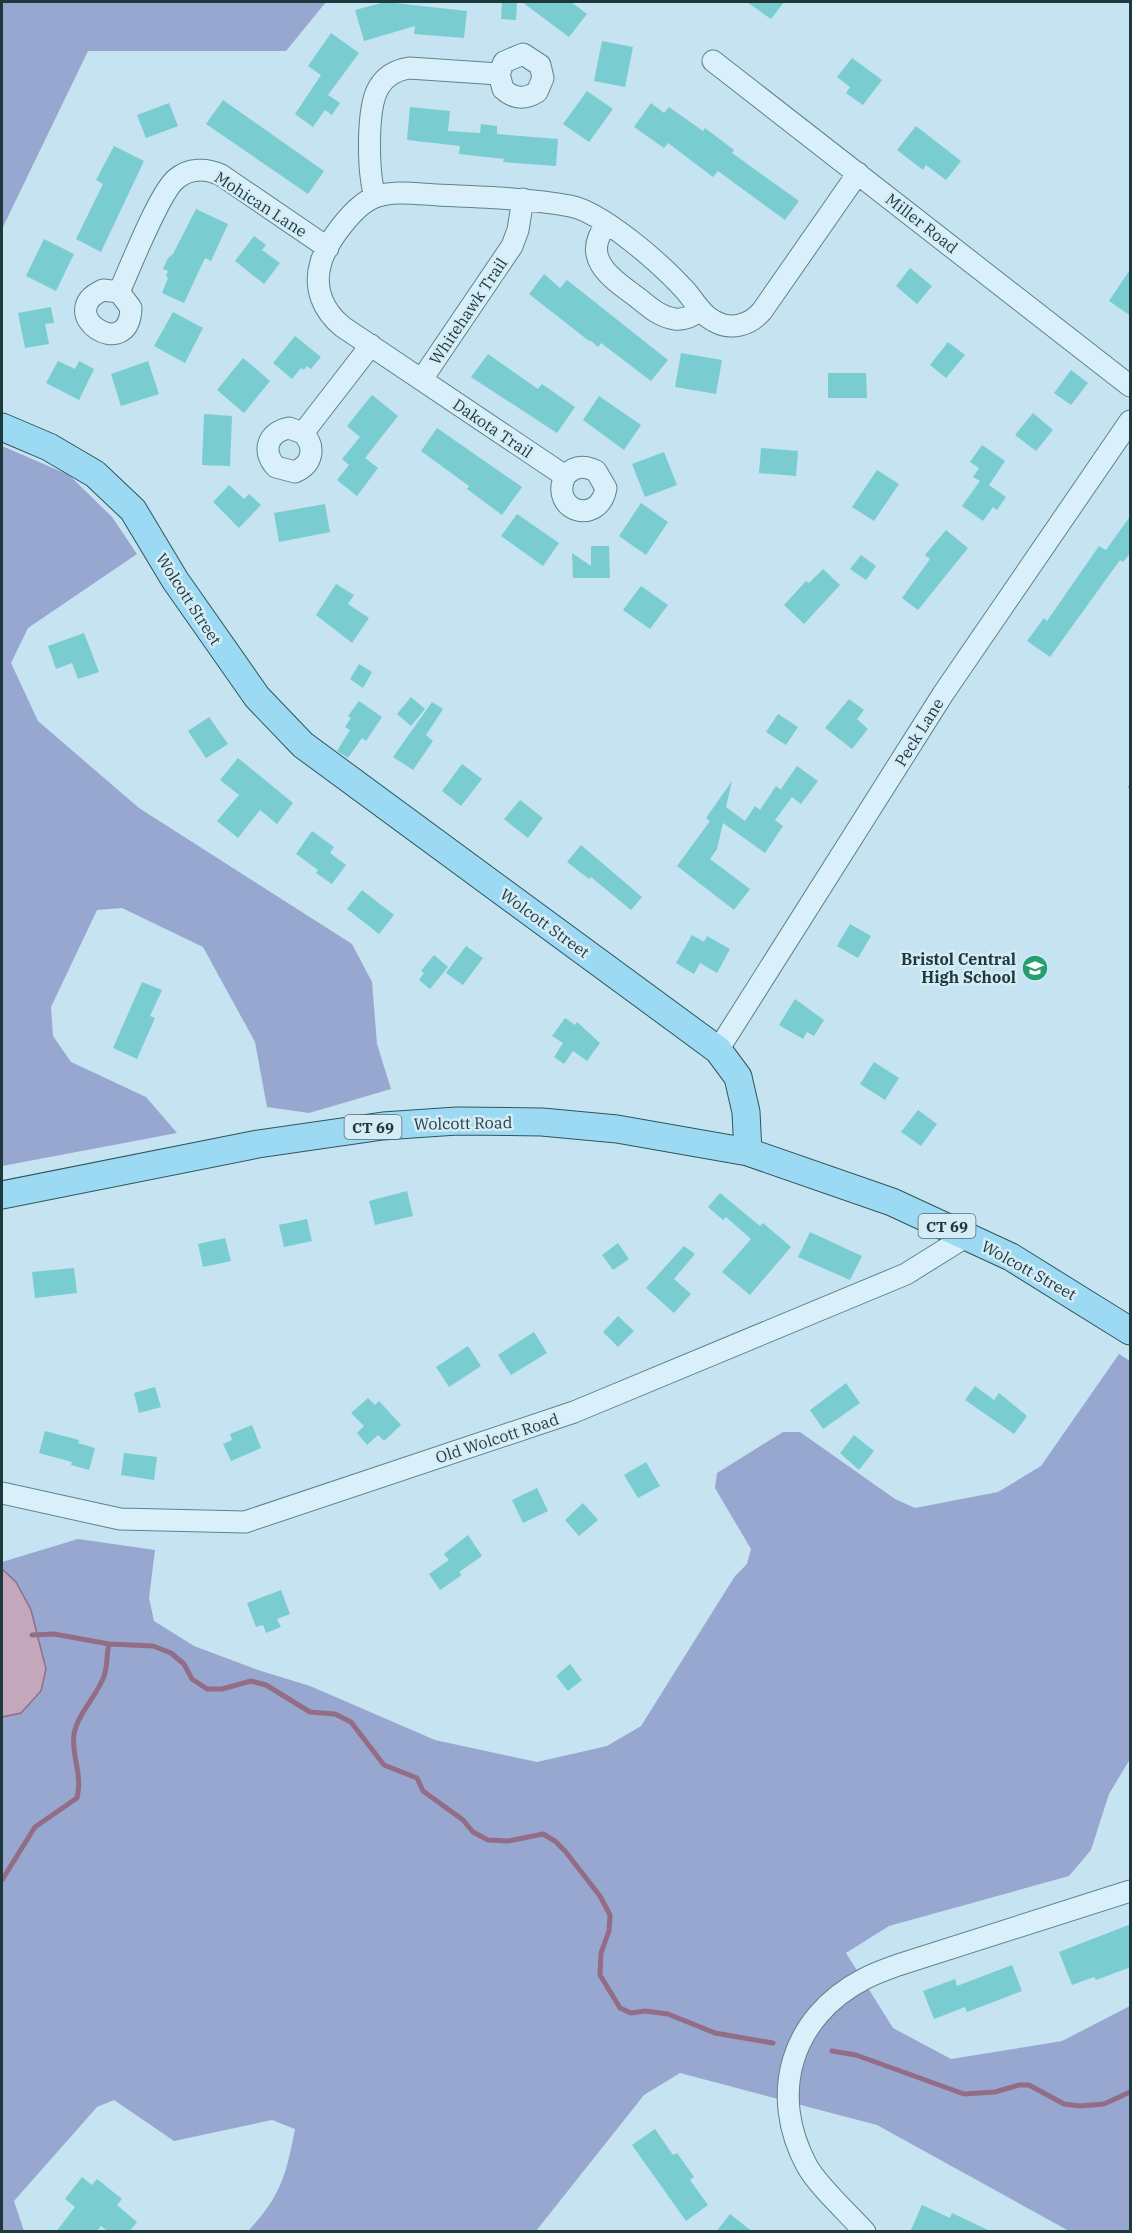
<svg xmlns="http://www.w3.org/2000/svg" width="1132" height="2233" font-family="'IBM Plex Serif',serif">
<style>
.green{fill:#98a7cf}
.water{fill:#c3a7ba;stroke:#936d85;stroke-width:1.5}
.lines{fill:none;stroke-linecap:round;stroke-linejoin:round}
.stream{stroke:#936d85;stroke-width:5}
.building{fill:#79cdd0}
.minor-casing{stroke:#5a858c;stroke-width:23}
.major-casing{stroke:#2e565a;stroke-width:29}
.path{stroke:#5a858c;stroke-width:3;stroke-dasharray:4.5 3;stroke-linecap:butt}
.minor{stroke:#d9f0fa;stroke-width:21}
.major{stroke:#9cdaf4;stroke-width:27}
.labels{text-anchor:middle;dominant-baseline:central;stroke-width:5;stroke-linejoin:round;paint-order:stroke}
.shield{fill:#d5ecf7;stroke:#556f74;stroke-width:1.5}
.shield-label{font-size:15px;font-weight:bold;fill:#1e393c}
.street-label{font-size:16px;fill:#1e393c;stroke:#d5ecf7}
.poi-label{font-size:16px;font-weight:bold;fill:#1e393c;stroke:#d5ecf7;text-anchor:end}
</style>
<rect width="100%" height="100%" fill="#c5e3f0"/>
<path class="green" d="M 2,2 L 326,2 L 286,51 L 88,51 L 2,229 Z
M 2,446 L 69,475 L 112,517 L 137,554 L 28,628 L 11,663 L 38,721 L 139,808 L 352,944 L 372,982 L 377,1044 L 391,1089 L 309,1113 L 267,1107 L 255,1042 L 203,947 L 122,908 L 97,910 L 51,1007 L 53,1036 L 71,1062 L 146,1097 L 177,1133 L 2,1166 Z
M 1119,1354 L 1130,1361 L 1130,1759 L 1109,1794 L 1091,1850 L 1069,1876 L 889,1926 L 846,1953 L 893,2028 L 951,2059 L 1062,2041 L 1130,2006 L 1130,2231 L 1069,2231 L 877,2125 L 680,2073 L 644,2095 L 536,2231 L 248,2231 C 281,2196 286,2175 295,2129 L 272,2120 L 174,2141 L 114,2100 L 97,2107 L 14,2201 L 24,2231 L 2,2232 L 2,1717 L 21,1713 L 46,1669 L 31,1610 L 2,1569 L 2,1562 L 78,1539 L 155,1550 L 149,1598 L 154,1621 L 194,1646 L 261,1671 L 310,1686 L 435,1740 L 537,1762 L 607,1746 L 641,1726 L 735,1576 L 747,1564 L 751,1549 L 715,1488 L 717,1473 L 783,1432 L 800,1432 L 895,1499 L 915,1508 L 998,1492 L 1041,1466 Z"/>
<path class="water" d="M 2,1569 L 16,1582 L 31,1610 L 46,1669 L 41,1691 L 21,1713 L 2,1717 Z"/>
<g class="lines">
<path class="stream" d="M 32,1635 L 54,1634 L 109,1644 L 153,1646 L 171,1653 L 184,1664 L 192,1679 L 207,1689 L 222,1689 L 251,1681 L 266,1685 L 310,1712 L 335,1714 L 351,1722 L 384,1765 L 417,1778 L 423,1791 L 463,1820 L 473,1832 L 488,1840 L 508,1841 L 543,1834 L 555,1841 L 565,1851 L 600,1896 L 610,1915 L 609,1931 L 601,1953 L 600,1975 L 620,2008 L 631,2013 L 645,2011 L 668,2014 L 715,2033 L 773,2043
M 2,1880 L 35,1827 L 77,1798 C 83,1773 71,1757 74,1734 C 78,1713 97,1696 104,1676 C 108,1666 106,1655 109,1644
M 832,2051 L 856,2055 L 964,2094 L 995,2092 L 1019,2085 L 1029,2085 L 1064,2104 L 1080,2106 L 1104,2104 L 1130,2092"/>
</g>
<path class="building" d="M 385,2 L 467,11 L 464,38 L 414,34 L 415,26 L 364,41 L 355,10 Z
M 502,2 L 517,2 L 516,20 L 501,19 Z
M 522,2 L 571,2 L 587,14 L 569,37 Z
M 747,2 L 784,2 L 771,19 Z
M 331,33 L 359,53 L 328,95 L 340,103 L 332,115 L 325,110 L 313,127 L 295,114 L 321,75 L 308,66 Z
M 602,41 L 633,47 L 625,87 L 594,81 Z
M 852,58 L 882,80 L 863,105 L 846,93 L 850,87 L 837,77 Z
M 587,91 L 613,109 L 589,142 L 563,124 Z
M 223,100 L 324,171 L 308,194 L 206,124 Z
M 169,103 L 178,126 L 146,138 L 137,115 Z
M 651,103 L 664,113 L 669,107 L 703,131 L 705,128 L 734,150 L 732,153 L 799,201 L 785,220 L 718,171 L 713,177 L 668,143 L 664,148 L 634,127 Z
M 410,107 L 450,111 L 448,131 L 480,133 L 481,124 L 497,126 L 497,134 L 558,139 L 556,166 L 503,162 L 504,159 L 459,154 L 460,146 L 407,140 Z
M 916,126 L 961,161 L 946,180 L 926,165 L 923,170 L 897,150 Z
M 114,146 L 144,161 L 101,252 L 76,239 L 103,184 L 96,180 Z
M 196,209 L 228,224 L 211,261 L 205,258 L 184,303 L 162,293 L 168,278 L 166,276 L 168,271 L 163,269 L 168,258 L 173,254 Z
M 254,236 L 266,245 L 262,250 L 280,263 L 264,284 L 235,261 Z
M 44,239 L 74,254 L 56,291 L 26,276 Z
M 910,268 L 932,286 L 917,304 L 896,286 Z
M 1131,268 L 1131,316 L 1109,301 Z
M 544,274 L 560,288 L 567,280 L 668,360 L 651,381 L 601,343 L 598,347 L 590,340 L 589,341 L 529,294 Z
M 51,307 L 54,323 L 45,324 L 49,344 L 25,348 L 18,313 Z
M 173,312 L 203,328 L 185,363 L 154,346 Z
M 295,336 L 321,357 L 311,369 L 307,366 L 304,370 L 301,368 L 292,379 L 273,363 Z
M 948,342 L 965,355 L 946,378 L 930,365 Z
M 681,353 L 722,360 L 716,394 L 675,387 Z
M 488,354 L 538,389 L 542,384 L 575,407 L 557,433 L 471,377 Z
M 243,358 L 270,381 L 244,413 L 217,390 Z
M 58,361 L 75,369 L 79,361 L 94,369 L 79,400 L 46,383 Z
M 148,361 L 159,394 L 121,406 L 111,374 Z
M 1071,370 L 1088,383 L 1071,405 L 1054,393 Z
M 828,373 L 866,373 L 867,398 L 828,398 Z
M 372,395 L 398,416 L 365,458 L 378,468 L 357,496 L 337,480 L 349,465 L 342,459 L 360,437 L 347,426 Z
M 599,396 L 641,425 L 624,450 L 583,420 Z
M 1033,413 L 1053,430 L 1036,451 L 1015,435 Z
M 204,414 L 232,416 L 230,466 L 202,465 Z
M 437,428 L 522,487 L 502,515 L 467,489 L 469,486 L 421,451 Z
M 982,445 L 1005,461 L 989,485 L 1006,497 L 997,510 L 993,507 L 983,521 L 962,506 L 980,481 L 973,477 L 979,468 L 970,462 Z
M 761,448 L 798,451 L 796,476 L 759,473 Z
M 664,452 L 677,485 L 645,497 L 632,464 Z
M 877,470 L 899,484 L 874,521 L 852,507 Z
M 229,485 L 244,499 L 249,494 L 261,505 L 239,528 L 213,502 Z
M 641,503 L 668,522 L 646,555 L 619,536 Z
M 325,504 L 330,532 L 279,542 L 274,513 Z
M 517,514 L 559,543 L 543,566 L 501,536 Z
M 1131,515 L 1131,552 L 1123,562 L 1120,560 L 1050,657 L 1027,641 L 1044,618 L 1047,621 L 1099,546 L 1106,550 Z
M 946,530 L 968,548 L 918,610 L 902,598 L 930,559 L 925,555 Z
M 591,546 L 609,546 L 610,578 L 573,578 L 572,553 L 591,566 Z
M 861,555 L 876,566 L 866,580 L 850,569 Z
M 823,569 L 840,585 L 804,624 L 784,605 L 806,581 L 809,583 Z
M 336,584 L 354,595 L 348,604 L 369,618 L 352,643 L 316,615 Z
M 641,586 L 668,605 L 650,629 L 623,610 Z
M 84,633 L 99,672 L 78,679 L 72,663 L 56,669 L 48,646 Z
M 359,664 L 372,672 L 363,688 L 350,679 Z
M 411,697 L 425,709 L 411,726 L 397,714 Z
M 849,699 L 864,710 L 857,719 L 868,729 L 852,749 L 825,728 Z
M 359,701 L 382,717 L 366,741 L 362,738 L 348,758 L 337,751 L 350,730 L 345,727 L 351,718 L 348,716 Z
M 432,702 L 443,709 L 426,735 L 433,741 L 413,770 L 393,757 Z
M 778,714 L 798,727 L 786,745 L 766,732 Z
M 209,717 L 228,744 L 206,758 L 188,731 Z
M 238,758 L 293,803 L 277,824 L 260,810 L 238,838 L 217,821 L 239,795 L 220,780 Z
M 462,764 L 482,779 L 461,806 L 442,791 Z
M 797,766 L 818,781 L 801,804 L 792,797 L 775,820 L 783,826 L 765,853 L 723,823 L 717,849 L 710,859 L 750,889 L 734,910 L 677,866 L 710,821 L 706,818 L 732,781 L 726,807 L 745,821 L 755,806 L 760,810 L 776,786 L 786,793 L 781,789 Z
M 520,800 L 543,818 L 528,838 L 504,819 Z
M 312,831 L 334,847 L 330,853 L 346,865 L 332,884 L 316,873 L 318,870 L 296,854 Z
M 581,845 L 642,897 L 631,910 L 591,877 L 589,879 L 567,862 Z
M 362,890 L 394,915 L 379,934 L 347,909 Z
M 850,924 L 871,936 L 858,958 L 837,946 Z
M 692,935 L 704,942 L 707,936 L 730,949 L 717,973 L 700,963 L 694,974 L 676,963 Z
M 466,946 L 483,958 L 463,985 L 446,973 Z
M 434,955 L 448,967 L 430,989 L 419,980 L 424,973 L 421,971 Z
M 142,982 L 162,990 L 150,1016 L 155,1018 L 137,1059 L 113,1048 Z
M 795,999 L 824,1020 L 814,1036 L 807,1032 L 803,1039 L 779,1025 Z
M 565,1018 L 575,1025 L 577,1022 L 600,1043 L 587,1061 L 573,1051 L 564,1064 L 554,1057 L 563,1043 L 552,1036 Z
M 874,1062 L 899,1078 L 885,1100 L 860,1084 Z
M 918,1110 L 937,1124 L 921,1146 L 901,1132 Z
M 407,1191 L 413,1216 L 375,1225 L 369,1201 Z
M 720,1193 L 760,1226 L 763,1223 L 791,1247 L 750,1295 L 722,1272 L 751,1239 L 726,1217 L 723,1220 L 708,1207 Z
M 307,1219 L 312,1241 L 284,1247 L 279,1225 Z
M 810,1232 L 862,1256 L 850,1280 L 798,1257 Z
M 225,1238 L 231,1261 L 203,1267 L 198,1244 Z
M 618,1243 L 629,1259 L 613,1270 L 602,1255 Z
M 684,1246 L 695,1254 L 674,1279 L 691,1294 L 674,1313 L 646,1288 Z
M 74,1268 L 77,1293 L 35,1298 L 32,1272 Z
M 618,1316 L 634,1331 L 618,1347 L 603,1332 Z
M 534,1332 L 547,1353 L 511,1375 L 498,1355 Z
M 468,1346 L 481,1366 L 449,1387 L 436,1367 Z
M 846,1383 L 860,1403 L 823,1429 L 810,1410 Z
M 975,1386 L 994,1400 L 999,1393 L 1027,1416 L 1014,1434 L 965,1400 Z
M 155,1387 L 161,1407 L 139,1413 L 134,1393 Z
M 368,1398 L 375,1405 L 379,1401 L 401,1425 L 384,1441 L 378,1435 L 367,1445 L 357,1433 L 364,1426 L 351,1413 Z
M 252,1425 L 261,1448 L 231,1461 L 223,1444 L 232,1440 L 230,1434 Z
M 45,1431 L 79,1440 L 78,1443 L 95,1448 L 89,1470 L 71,1465 L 72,1462 L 39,1453 Z
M 854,1435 L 874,1451 L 859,1470 L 840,1453 Z
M 124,1453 L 157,1457 L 154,1480 L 121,1475 Z
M 646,1462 L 660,1486 L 638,1498 L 624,1475 Z
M 537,1488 L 548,1511 L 523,1523 L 512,1500 Z
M 583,1503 L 598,1520 L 579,1536 L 565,1520 Z
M 468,1535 L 482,1556 L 459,1572 L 462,1575 L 440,1590 L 429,1574 L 449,1560 L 444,1554 Z
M 281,1590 L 290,1614 L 277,1619 L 281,1627 L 266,1633 L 263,1625 L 256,1627 L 247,1603 Z
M 570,1664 L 582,1680 L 568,1691 L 556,1676 Z
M 1131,1924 L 1131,1967 L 1096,1980 L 1094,1977 L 1072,1985 L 1059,1952 Z
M 1012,1965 L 1022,1991 L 967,2012 L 965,2007 L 934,2019 L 923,1991 L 955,1979 L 957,1986 Z
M 655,2129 L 673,2155 L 677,2153 L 694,2177 L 690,2180 L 708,2205 L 686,2221 L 632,2145 Z
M 82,2177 L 92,2185 L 97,2179 L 122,2199 L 117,2205 L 137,2222 L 129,2232 L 109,2232 L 101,2226 L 96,2232 L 56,2232 L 75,2207 L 65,2199 Z
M 922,2205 L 950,2218 L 952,2213 L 992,2232 L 910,2232 Z
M 730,2214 L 753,2232 L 716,2232 Z"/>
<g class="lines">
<defs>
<path id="minor" d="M 713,61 L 1130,386
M 375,197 C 368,173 366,108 379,87 C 386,75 397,70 409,68 L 499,74 L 503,89 C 514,99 524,100 537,92 L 543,78 L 540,65 L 523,54 L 504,62 L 499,74
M 607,224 C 579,259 613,279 638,298 C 649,307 660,317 675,319 C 685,320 693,316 701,310
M 119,292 L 131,308 C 129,365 52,313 103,290 L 119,292 C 130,268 159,193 176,179 C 189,168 206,168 221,175 L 328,248
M 422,379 L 512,246 L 518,230 L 523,199
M 303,433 C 316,447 313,464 295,472 L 276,467 C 261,451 268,432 289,428 L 303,433 L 371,345
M 565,476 C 574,466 584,465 596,471 L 606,488 C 599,527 549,511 565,476 L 343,327 C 323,311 313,288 321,262 C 327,242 354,205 375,197 C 394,190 418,194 438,195 C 482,197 526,198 570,206 C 602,212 660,263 683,288 C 693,298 700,314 714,321 C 731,331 750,325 762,311 L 858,173
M 718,1050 L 943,694 L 1130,421
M 2,1493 L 120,1519 L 245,1522 L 574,1412 L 906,1274 L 967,1236
M 865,2232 C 849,2214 818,2186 807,2166 C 768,2094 791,2017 864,1979 C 875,1973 887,1969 898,1965 L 1130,1891"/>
<path id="major" d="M 2,427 L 49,447 L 95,474 L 133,510 L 175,580 L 257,697 L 303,745 L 718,1050 L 738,1077 L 746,1112 L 748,1152
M 2,1195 L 258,1144 L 383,1126 L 457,1121 L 542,1122 L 617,1129 L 748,1152 L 892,1202 L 1011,1257 L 1130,1331"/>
</defs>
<use href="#minor" class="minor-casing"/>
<use href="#major" class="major-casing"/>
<path class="path" d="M 1129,786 L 1130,787"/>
<use href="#minor" class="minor"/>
<use href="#major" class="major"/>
</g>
<defs>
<symbol id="school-disc" viewBox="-11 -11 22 22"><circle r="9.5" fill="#279e6f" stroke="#d5ecf7"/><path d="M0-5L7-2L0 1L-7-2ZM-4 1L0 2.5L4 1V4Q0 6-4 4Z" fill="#fff"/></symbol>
</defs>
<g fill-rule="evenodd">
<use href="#school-disc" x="1020" y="953" width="30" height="30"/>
</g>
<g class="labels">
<g class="shield">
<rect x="344.5" y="1115" width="57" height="24" rx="4.5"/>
<rect x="918.5" y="1214" width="57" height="24" rx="4.5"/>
</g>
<g class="shield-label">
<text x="373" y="1127">CT 69</text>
<text x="947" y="1226">CT 69</text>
</g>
<g class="street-label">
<text transform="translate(261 204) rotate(33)">Mohican Lane</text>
<text transform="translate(922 223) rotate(38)">Miller Road</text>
<text transform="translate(468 311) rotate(-56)">Whitehawk Trail</text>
<text transform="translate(493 428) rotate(34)">Dakota Trail</text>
<text transform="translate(189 599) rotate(57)">Wolcott Street</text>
<text transform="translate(919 732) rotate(-58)">Peck Lane</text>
<text transform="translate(545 923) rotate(36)">Wolcott Street</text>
<text transform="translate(463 1123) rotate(-1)">Wolcott Road</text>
<text transform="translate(1029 1270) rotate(29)">Wolcott Street</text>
<text transform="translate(497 1438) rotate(-18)">Old Wolcott Road</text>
</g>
<g class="poi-label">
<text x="1016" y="959">Bristol Central<tspan x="1016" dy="18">High School</tspan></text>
</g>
</g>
<rect width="1132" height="2233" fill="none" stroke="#1e393c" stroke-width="6"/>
</svg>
